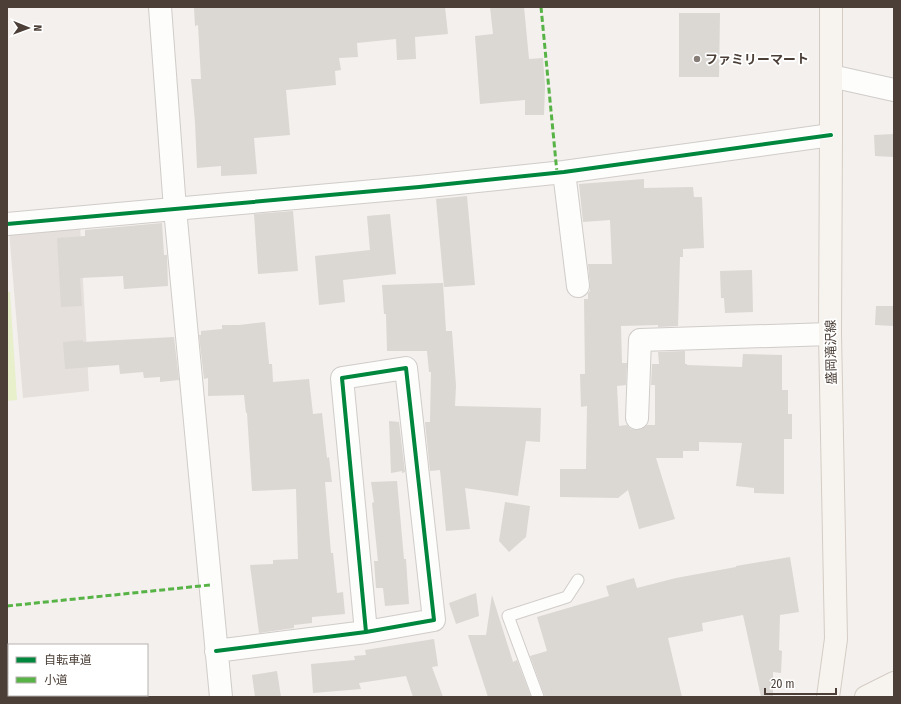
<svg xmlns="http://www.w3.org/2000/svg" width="901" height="704" font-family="'Fira Sans Condensed','Noto Sans JP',sans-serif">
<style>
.industrial{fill:#e6e0dc}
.green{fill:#e7efcb}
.building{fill:#dbd7d3}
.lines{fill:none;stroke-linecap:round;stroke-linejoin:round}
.lane-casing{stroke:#d0ccc9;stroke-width:13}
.street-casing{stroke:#d0ccc9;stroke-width:24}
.secondary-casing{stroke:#d5cdc4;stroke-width:24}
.lane{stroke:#fdfdfc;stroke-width:11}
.street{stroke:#fdfdfc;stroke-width:22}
.secondary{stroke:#f7f4f0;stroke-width:22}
.quiet{stroke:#57b346;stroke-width:3;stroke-dasharray:6 3;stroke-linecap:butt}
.cycleway-casing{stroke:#fff;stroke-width:6}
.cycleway{stroke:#00873e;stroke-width:4}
.poi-dot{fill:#867d77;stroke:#fff;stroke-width:1.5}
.labels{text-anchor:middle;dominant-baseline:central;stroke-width:3.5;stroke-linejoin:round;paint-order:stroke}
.poi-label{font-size:13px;font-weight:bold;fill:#4b3f37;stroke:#fff;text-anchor:start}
.street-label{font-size:13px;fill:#4b3f37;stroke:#fff}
</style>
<rect width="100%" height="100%" fill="#f3f0ed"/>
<path class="industrial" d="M 80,225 L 89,391 L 23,398 L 9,231 Z"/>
<path class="green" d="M 7,292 L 10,292 L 17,400 L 7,401 Z"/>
<path class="building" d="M 194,7 L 445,7 L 448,34 L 415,37 L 416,59 L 397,60 L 396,39 L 357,43 L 358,57 L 339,58 L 341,70 L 335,71 L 336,85 L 286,90 L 290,135 L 254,138 L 257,174 L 221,176 L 221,166 L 197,168 L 195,122 L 191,79 L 201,79 L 198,25 L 195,26 Z
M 490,7 L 524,7 L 529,59 L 543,58 L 545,86 L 544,115 L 525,115 L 525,100 L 480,104 L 475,36 L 493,34 Z
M 679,13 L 720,13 L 719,77 L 679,77 Z
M 894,134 L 894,157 L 875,156 L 874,135 Z
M 644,179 L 644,188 L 693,187 L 694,197 L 702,197 L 704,248 L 683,249 L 683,257 L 680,257 L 678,326 L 658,327 L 658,325 L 621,326 L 622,363 L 627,363 L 626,385 L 617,386 L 619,426 L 627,425 L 631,429 L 637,430 L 642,429 L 647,425 L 655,425 L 655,385 L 651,385 L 652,364 L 659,364 L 658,352 L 685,351 L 685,364 L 687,364 L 687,365 L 742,367 L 743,354 L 782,355 L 782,390 L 788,390 L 788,414 L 792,414 L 792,439 L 784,439 L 784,494 L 754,493 L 754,488 L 736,486 L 742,443 L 699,442 L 699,451 L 683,451 L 683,458 L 656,458 L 675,519 L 639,529 L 628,490 L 618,498 L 560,497 L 560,469 L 586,469 L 587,406 L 581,407 L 580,374 L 585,374 L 584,299 L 588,299 L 588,293 L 590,291 L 590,285 L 588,264 L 612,264 L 610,220 L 583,222 L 579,184 Z
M 467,196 L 475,285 L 444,287 L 436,199 Z
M 293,211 L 298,271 L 258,274 L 254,214 Z
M 390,214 L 396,274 L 343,280 L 345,302 L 319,305 L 315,256 L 370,250 L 367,216 Z
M 162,223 L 164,255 L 167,255 L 168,286 L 124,289 L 123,276 L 80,278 L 82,306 L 61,307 L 57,238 L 85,236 L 85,230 Z
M 752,270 L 753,312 L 725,313 L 724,298 L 721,298 L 720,271 Z
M 443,283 L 446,331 L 452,331 L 456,386 L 455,406 L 541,408 L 540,442 L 526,441 L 518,496 L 465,488 L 470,529 L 446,531 L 440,470 L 430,471 L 425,422 L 430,422 L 431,372 L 429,372 L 427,351 L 387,351 L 386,314 L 384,314 L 382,285 Z
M 876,306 L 894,306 L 894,326 L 875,325 Z
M 265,322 L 269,364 L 272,364 L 273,382 L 309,379 L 313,414 L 322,413 L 327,458 L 329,457 L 332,482 L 325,482 L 331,553 L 333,553 L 337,593 L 343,592 L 345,614 L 312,617 L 312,623 L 294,625 L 294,628 L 259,633 L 250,565 L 273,564 L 273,560 L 298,559 L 296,489 L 252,491 L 247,413 L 246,413 L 244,395 L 208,396 L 208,378 L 204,379 L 199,335 L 201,335 L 201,331 L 222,329 L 222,325 L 239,325 Z
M 174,337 L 179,380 L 160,382 L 160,377 L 144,378 L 143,372 L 120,374 L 119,365 L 65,369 L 63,342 L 83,340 L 83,342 Z
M 389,421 L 399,422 L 405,472 L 402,473 L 402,471 L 391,473 Z
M 397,481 L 404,559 L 406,559 L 409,604 L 385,606 L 383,588 L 376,588 L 374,561 L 378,561 L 372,503 L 374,502 L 371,482 Z
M 505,502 L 530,506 L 526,537 L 509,552 L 499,541 Z
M 790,557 L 799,612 L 780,615 L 779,650 L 782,651 L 781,673 L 773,672 L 773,697 L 761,697 L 743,615 L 702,623 L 703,631 L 668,638 L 682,697 L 545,697 L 530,656 L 547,651 L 537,617 L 609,596 L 606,586 L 634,578 L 637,588 L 676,578 L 736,567 L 736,566 Z
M 476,593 L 479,616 L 456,624 L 449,603 Z
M 492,595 L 513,662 L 517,660 L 531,697 L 488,697 L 468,635 L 486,635 Z
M 434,639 L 438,666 L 432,667 L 443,697 L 413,697 L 406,676 L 359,683 L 361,689 L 313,693 L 311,664 L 355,660 L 354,656 L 366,655 L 365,650 Z
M 277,671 L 281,697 L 255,697 L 252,675 Z"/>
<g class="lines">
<defs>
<path id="lane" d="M 538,697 L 508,616 L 567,597 L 578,580"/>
<path id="street" d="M 160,7 L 175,209 L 221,697
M 831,76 L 894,90
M 564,172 L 578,286
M 7,224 L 419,187 L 564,172 L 831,135
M 637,418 L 640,340 L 830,334
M 216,651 L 366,632 L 434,620 L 406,368 L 342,378 L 366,632"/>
<path id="secondary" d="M 828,697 L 836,639 L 830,334 L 831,135 L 831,7
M 866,697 L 894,683"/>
</defs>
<use href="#lane" class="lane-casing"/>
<use href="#street" class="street-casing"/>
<use href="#secondary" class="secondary-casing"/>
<use href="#lane" class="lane"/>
<use href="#street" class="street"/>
<use href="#secondary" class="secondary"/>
<path class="quiet" d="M 541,7 L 557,173
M 7,606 L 210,585"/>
<defs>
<path id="cycleway" d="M 7,224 L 419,187 L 564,172 L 831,135
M 216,651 L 366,632 L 434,620 L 406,368 L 342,378 L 366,632"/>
</defs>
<use href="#cycleway" class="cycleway-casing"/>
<use href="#cycleway" class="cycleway"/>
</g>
<circle class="poi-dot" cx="697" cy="59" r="4"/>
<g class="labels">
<g class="poi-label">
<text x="705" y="59">ファミリーマート</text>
</g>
<g class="street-label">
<text transform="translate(831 352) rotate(-91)">盛岡滝沢線</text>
</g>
</g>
<rect width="901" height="704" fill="none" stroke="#4b3f37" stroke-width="16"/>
<rect x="8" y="644" width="140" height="52" fill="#ffffff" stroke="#b7b2af"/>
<rect x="16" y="657" width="20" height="6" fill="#00873e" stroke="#b7b2af"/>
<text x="44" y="664" font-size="12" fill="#4b3f37">自転車道</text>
<rect x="16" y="677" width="20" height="6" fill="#57b346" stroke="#b7b2af"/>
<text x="44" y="684" font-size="12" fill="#4b3f37">小道</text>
<g transform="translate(28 28) rotate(91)" stroke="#ffffff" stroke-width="3" paint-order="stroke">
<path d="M0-3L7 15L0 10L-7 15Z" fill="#4b3f37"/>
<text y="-6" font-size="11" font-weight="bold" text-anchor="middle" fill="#4b3f37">N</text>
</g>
<path d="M765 688v6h71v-6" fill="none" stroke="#4b3f37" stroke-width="2"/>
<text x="771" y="688" font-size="12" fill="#4b3f37" stroke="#ffffff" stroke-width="3" paint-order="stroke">20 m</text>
</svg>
